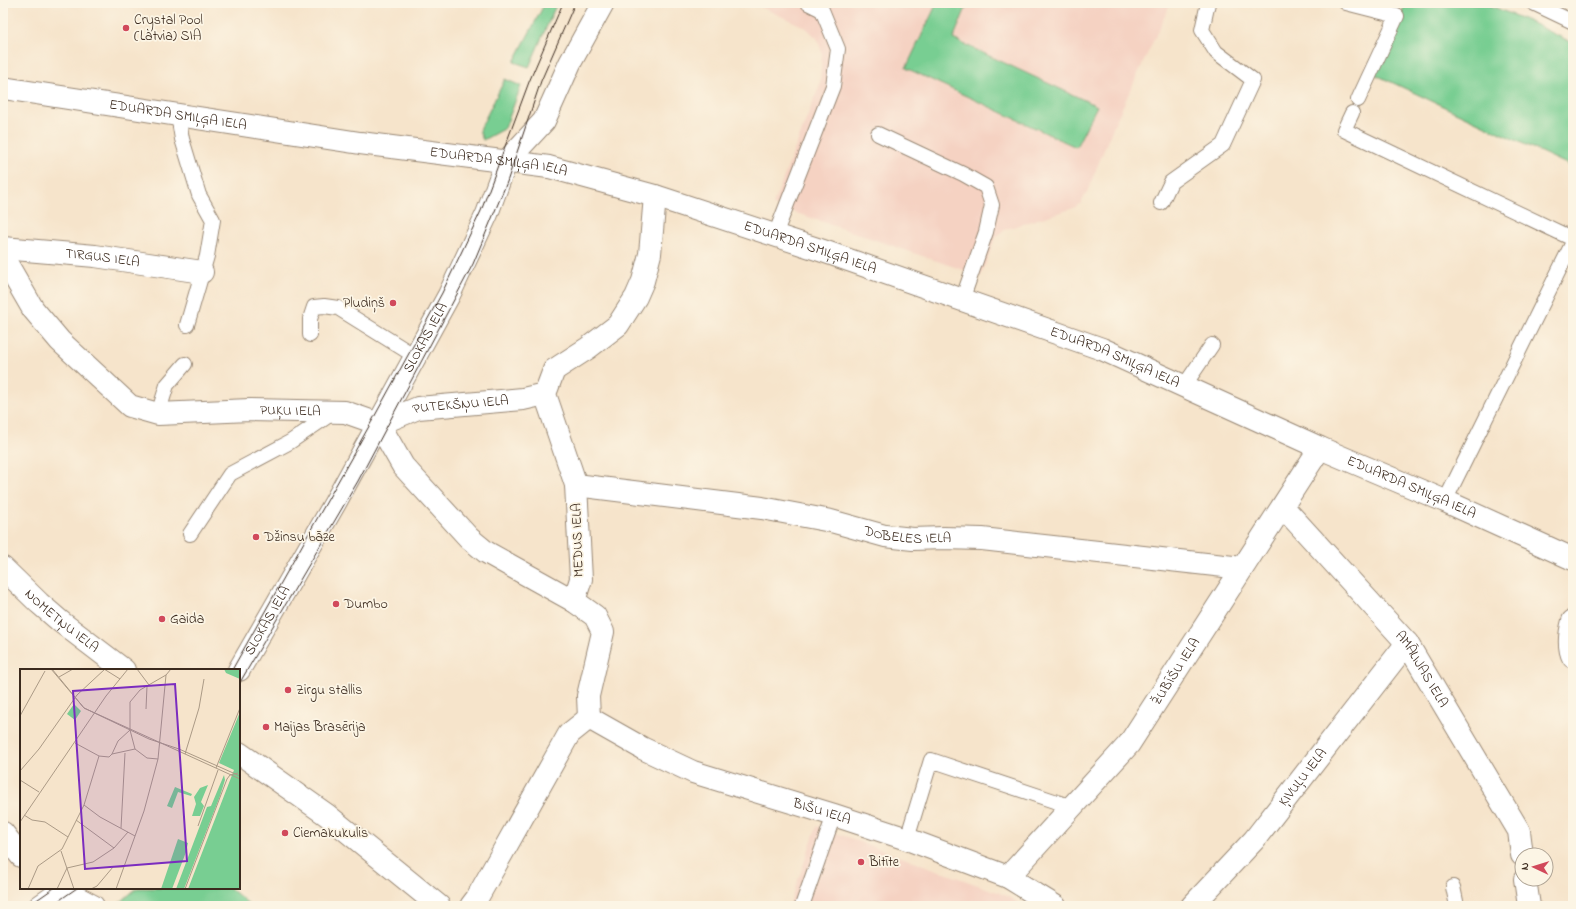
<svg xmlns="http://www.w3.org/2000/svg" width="1576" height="909" font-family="'Indie Flower',sans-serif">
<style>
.built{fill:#f5d2c2}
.green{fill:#78ce92;stroke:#5a7c58}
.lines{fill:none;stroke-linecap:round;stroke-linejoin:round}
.service-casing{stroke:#988774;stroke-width:16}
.minor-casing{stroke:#988774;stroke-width:24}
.secondary-casing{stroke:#988774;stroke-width:24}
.service{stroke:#fff;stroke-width:14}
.minor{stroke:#fff;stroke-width:22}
.secondary{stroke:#fff;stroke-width:22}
.tram{stroke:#3b2a1e;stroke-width:1}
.poi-dot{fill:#d1495b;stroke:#fcf5e5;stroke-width:1.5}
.labels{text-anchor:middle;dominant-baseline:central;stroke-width:3.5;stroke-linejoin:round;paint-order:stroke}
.poi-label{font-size:14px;fill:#3b2a1e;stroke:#fcf5e5;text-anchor:start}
.street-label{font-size:14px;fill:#3b2a1e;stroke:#fcf5e5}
.inset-road{fill:none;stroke:#ab9a86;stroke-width:1}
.view{fill:#7b2cbf;fill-opacity:0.15;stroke:#7b2cbf;stroke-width:2}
.inset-edge{fill:none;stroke:#3b2a1e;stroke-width:2}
</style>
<rect width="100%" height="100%" fill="#fcf5e5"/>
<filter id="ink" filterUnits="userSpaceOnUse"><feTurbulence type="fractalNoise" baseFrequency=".025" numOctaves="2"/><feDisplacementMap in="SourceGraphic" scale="8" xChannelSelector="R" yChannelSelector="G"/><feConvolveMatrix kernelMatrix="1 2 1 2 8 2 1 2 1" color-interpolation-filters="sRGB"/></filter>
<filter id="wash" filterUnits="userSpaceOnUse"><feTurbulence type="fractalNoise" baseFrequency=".012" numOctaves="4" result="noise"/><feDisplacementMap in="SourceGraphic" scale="16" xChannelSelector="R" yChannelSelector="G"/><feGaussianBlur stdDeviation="0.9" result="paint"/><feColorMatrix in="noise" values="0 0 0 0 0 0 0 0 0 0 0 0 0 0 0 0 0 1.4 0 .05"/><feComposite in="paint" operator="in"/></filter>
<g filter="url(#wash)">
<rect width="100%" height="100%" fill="#f6e4cb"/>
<path class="built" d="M 752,3 L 1171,3 L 1114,125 L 1087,192 L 1081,203 L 1074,208 L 1006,229 L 995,238 L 981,276 L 773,205 L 820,84 L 822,53 L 817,38 L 805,27 Z
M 817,826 L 1005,895 L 1024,906 L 789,906 Z"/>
<path class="green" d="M 545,3 L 557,3 L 529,67 L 514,62 Z
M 937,3 L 968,3 L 953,39 L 1097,106 L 1076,147 L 906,68 Z
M 1406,3 L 1484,3 L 1528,21 L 1573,43 L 1573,167 L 1374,74 Z
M 505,79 L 521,86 L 505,128 L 483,140 L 480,133 L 480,129 Z
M 137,888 L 230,888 L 251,906 L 116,906 Z"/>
</g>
<g filter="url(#ink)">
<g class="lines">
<defs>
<path id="service" d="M 1346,3 L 1397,16 L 1358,100
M 1533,3 L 1573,22
M 1352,113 L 1344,130 L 1573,239
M 178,115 L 182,139 L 199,195 L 213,220 L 207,256 L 187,325
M 878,134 L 963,174 L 986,187 L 992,205 L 986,232 L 962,300
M 1161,203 L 1171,182 L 1223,145 L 1253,80 L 1216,52 L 1202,30 L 1208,3
M 775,235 L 833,86 L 838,49 L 822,10 L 808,3
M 310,335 L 310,319 L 314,307 L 324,306 L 338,308 L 415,356
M 1184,386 L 1212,345
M 158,414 L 167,385 L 185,364
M 1445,501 L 1573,242
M 190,534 L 230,474 L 290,442 L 334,412
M 907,839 L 931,760 L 1072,807
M 1453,887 L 1457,906
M 802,906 L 834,815"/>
<g id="minor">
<path id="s1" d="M 3,88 L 360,143 L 549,167 L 655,196 L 826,252 L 1102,349 L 1320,448 L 1445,501 L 1573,559"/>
<path id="s2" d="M 3,248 L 95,256 L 202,272"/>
<path id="s3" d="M 3,257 L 33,309 L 60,341 L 130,406 L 158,414 L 250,410 L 345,412 L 379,424 L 403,466 L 469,538 L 486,552 L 574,601 L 595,616 L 603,632 L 588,696 L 589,718"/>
<path id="s4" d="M 379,424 L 418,408 L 523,399 L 545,394"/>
<path id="s5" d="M 576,485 L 762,508 L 831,521 L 885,536 L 913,539 L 943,538 L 982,539 L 1242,568"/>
<path id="s6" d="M 1283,507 L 1407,643 L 1519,831 L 1522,855"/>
<path id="s7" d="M 3,568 L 39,603 L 61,622 L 124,670"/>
<path d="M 574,601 L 581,579 L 576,485 L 545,394 L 554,370 L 588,348 L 618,325 L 636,297 L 643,281 L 650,254 L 655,196"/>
<path d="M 1573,621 C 1570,632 1568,647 1573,657"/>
<path id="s8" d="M 589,718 L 642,748 L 693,772 L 834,815 L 907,839 L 1008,877 L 1055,906"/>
<path d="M 239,753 L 327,815 L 439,906"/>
<path d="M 3,833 L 21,856"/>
<path id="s9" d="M 1008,877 L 1129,744 L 1320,448"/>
<path d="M 1525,879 L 1529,906"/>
<path d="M 59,888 L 93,906"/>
<path d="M 471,906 L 477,898 L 569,734 L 589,718"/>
<path id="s10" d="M 1192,906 L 1254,840 L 1407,643"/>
</g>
<g id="secondary">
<path id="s11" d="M 239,670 L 335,503 L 449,295 L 487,214 L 506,162 L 544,121 L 570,63 L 603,3"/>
<path d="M 40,906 L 66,888"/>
</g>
</defs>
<use href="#service" class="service-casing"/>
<use href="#minor" class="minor-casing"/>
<use href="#secondary" class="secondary-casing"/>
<use href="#service" class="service"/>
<use href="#minor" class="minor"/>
<use href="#secondary" class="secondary"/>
<path class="tram" d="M 232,670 L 372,421 L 442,293 L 481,211 L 529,82 L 563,3
M 239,684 L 358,481 L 473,264 L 507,182 L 541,81 L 575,3
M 28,906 L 54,888
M 51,906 L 77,888"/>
</g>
</g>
<g class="poi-dot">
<circle cx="126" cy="28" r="4"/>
<circle cx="393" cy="303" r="4"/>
<circle cx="256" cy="537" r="4"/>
<circle cx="336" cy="604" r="4"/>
<circle cx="162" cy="619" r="4"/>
<circle cx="288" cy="690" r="4"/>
<circle cx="266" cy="727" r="4"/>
<circle cx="285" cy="833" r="4"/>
<circle cx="861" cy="862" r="4"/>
</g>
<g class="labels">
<g class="poi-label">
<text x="134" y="20">Crystal Pool<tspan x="134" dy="16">(Latvia) SIA</tspan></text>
<text x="385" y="303" text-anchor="end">Pludiņš</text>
<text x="264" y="537">Džinsu bāze</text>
<text x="344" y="604">Dumbo</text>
<text x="170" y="619">Gaida</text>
<text x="296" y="690">Zirgu stallis</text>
<text x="274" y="727">Maijas Brasērija</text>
<text x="293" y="833">Ciemakukulis</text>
<text x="869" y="862">Bitīte</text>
</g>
<g class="street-label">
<text stroke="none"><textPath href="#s1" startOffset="177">EDUARDA SMIĻĢA IELA</textPath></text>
<text stroke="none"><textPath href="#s1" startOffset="501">EDUARDA SMIĻĢA IELA</textPath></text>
<text stroke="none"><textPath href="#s1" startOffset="825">EDUARDA SMIĻĢA IELA</textPath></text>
<text stroke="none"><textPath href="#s2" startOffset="100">TIRGUS IELA</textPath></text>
<text stroke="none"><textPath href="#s11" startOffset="381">SLOKAS IELA</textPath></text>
<text stroke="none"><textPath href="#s1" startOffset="1149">EDUARDA SMIĻĢA IELA</textPath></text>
<text stroke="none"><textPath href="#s4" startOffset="85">PUTEKŠŅU IELA</textPath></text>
<text stroke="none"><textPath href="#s3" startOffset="359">PUĶU IELA</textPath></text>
<text stroke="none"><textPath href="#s1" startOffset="1473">EDUARDA SMIĻĢA IELA</textPath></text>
<text stroke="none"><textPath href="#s5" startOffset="336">DOBELES IELA</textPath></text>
<text transform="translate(578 540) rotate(-92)">MEDUS IELA</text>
<text stroke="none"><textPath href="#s7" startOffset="79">NOMETŅU IELA</textPath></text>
<text stroke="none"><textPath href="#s11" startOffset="57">SLOKAS IELA</textPath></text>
<text stroke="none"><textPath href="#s6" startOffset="214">AMĀLIJAS IELA</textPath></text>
<text stroke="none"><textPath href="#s9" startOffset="266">ŽUBĪŠU IELA</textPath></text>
<text stroke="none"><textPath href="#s10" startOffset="170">ĶIVUĻU IELA</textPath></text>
<text stroke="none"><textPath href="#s8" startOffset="252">BIŠU IELA</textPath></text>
</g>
</g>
<g transform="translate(20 669)">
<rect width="220" height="220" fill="#f6e4cb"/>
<path d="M 204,0 L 220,0 L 220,10 L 206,4 ZM 54,35 L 61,42 L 55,51 L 47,45 ZM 220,43 L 220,220 L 168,220 L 214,101 L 199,94 ZM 204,106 L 205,111 L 200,127 L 164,220 L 156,220 L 187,138 L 191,137 ZM 188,116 L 181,133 L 184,137 L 180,147 L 172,147 L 176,135 L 174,128 L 180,119 ZM 155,118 L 172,125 L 171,127 L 158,123 L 152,139 L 147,137 ZM 158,170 L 168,174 L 166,183 L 152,220 L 141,220 Z" fill="#78ce92"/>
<path class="inset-road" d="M 31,0 L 64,39 L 129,70 L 159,80 L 220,107M 32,0 L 64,39 L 220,110M 84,0 L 100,10M 117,0 L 129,16M 39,8 L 53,0M 126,40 L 127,17M 0,47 L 25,2M 110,61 L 115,80M 55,74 L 79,87 L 89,88 L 92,85 L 115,80M 115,80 L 127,89 L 138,90M 92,85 L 98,72 L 110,61 L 110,33 L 120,21 L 146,6 L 151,0M 165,85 L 179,39 L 184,10M 196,99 L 220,39M 0,102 L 19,80 L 57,26 L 85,0M 0,111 L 19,123M 64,136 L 80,148 L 115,167M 4,146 L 12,151 L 25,153 L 48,168M 56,151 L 94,179M 0,153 L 86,27 L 108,0M 178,157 L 198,101M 101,159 L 105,84M 41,182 L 54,220M 8,220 L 18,197 L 42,180 L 64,136 L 79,87M 37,220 L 47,199 L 73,193 L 94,179 L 108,163M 71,220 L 77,217 L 93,198 L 104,198M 96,220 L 124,142 L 138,90 L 146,6M 165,220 L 207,110 L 210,106 L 218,104"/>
<path class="view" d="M 155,15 L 167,192 L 65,200 L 53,22 Z"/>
<rect width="220" height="220" class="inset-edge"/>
</g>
<rect width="1576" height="909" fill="none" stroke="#fcf5e5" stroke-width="16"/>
<g transform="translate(1534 867) rotate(274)"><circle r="19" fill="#fcf5e5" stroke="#afa495"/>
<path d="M0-3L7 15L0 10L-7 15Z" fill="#d1495b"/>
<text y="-6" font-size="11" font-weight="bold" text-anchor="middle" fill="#3b2a1e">N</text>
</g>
</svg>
